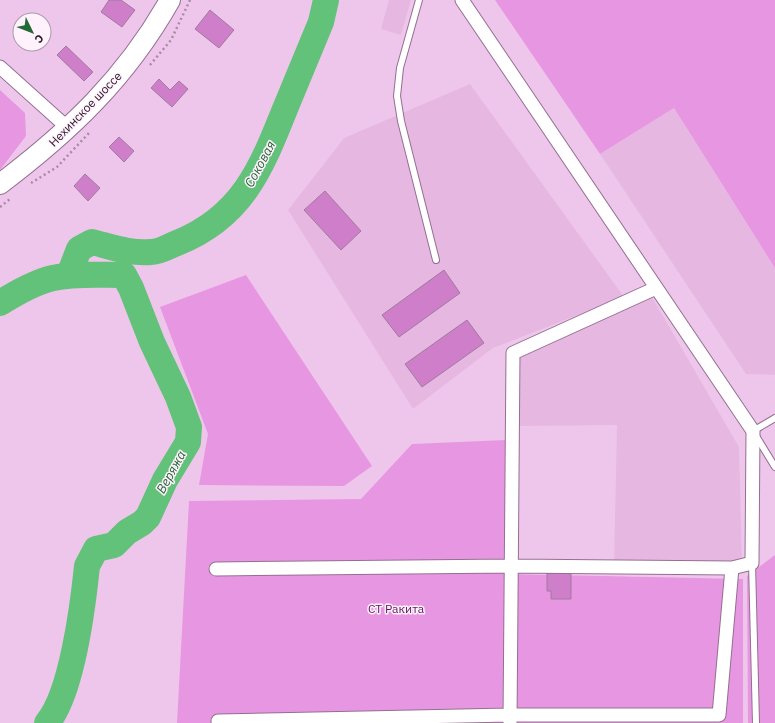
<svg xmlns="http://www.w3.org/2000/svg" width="775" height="723" font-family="'IBM Plex Sans',sans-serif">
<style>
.built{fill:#e6b8e1}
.green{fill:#e797e1}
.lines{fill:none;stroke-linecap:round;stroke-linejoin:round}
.river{stroke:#63c279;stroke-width:26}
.building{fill:#cf7ec9;stroke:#a07b9d}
.service-casing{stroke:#946f91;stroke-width:8}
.minor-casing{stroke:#946f91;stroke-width:15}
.primary-casing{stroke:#946f91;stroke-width:22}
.path{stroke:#a989a6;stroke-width:2.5;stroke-dasharray:2 3;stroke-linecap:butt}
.service{stroke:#fff;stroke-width:6}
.minor{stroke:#fff;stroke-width:13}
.primary{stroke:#fff;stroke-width:20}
.labels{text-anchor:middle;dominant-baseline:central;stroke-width:3;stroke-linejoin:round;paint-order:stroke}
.street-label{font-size:12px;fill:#261825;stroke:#fff2fd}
.park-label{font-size:12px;fill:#5e155c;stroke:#fff2fd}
.water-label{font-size:13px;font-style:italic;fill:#226334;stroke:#fff2fd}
</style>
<rect width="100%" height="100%" fill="#efc6eb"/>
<path class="built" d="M 389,0 L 411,0 L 401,35 L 381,29 Z
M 470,84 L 624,297 L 493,348 L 413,409 L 288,210 L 344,138 Z
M 674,108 L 775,268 L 775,375 L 746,374 L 600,154 Z
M 652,297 L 739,447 L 742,562 L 614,566 L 617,425 L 519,426 L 519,357 Z"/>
<path class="green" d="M 495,0 L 775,0 L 775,268 L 674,108 L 600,154 Z
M 0,90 L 25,113 L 26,136 L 0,170 Z
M 246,275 L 372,466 L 344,486 L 199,485 L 208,434 L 160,307 Z
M 506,440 L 506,574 L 743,579 L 743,723 L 177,723 L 189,501 L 361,499 L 412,444 Z
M 775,555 L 775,723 L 748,723 L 747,576 Z"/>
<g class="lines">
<path class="river" d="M 69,275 L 79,249 L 92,242 C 112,247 131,254 151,252 C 160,252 169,246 177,243 C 242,217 261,169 285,109 C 297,80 309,51 321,22 L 326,0
M 0,303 C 16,293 35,282 53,278 C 76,273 101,275 124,275 L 131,288 L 152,342 L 178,397 L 189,427 L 188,442 L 165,480 L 148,517 L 142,523 L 127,532 L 114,545 L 96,549 L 87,566 C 83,605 72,694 47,723"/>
</g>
<path class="building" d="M 109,0 L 121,0 L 135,10 L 122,27 L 101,12 Z
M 210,10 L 234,30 L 219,48 L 195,29 Z
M 66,46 L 93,72 L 84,81 L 57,55 Z
M 159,79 L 170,90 L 179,81 L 188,89 L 172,107 L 151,88 Z
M 119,137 L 134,151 L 124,162 L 109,147 Z
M 85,174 L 100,188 L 88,201 L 74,186 Z
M 325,191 L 361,231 L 341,250 L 304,210 Z
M 444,270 L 460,293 L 399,337 L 382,315 Z
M 467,320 L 484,343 L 422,387 L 405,364 Z
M 547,573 L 571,573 L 571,599 L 551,599 L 551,591 L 547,591 Z"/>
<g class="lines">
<defs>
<path id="service" d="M 419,0 L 400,68 L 397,96 L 401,121 L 436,260
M 775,418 L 753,431 L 775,467
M 752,563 L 756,723"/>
<path id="minor" d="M 0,67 L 69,129
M 216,569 L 512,566 L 732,568 L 752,563 L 753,431 L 462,0
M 218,721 L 510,715 L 719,715 L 732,568
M 510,723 L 513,353 L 656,288"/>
<path id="primary" d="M 0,184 C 70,131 126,78 170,0"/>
</defs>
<use href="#service" class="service-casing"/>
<use href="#minor" class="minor-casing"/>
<use href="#primary" class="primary-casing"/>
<path class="path" d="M 150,65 L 171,40 L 190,0
M 31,183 L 57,167 L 89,133
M 0,207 L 10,199"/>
<use href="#service" class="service"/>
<use href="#minor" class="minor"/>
<use href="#primary" class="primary"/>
</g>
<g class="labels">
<g class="street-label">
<text transform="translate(85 109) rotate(-46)">Нехинское шоссе</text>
</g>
<g class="park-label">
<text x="396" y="608">СТ Ракита</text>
</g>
<g class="water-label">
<text transform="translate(260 164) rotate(-62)">Соковая</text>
<text transform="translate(171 472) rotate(-61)">Веряжа</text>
</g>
</g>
<g transform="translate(32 32) rotate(133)"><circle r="19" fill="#fff2fd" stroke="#a89ba7"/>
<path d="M0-3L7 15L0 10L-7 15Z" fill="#226936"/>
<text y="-6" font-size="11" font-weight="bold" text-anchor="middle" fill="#261825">С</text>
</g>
</svg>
